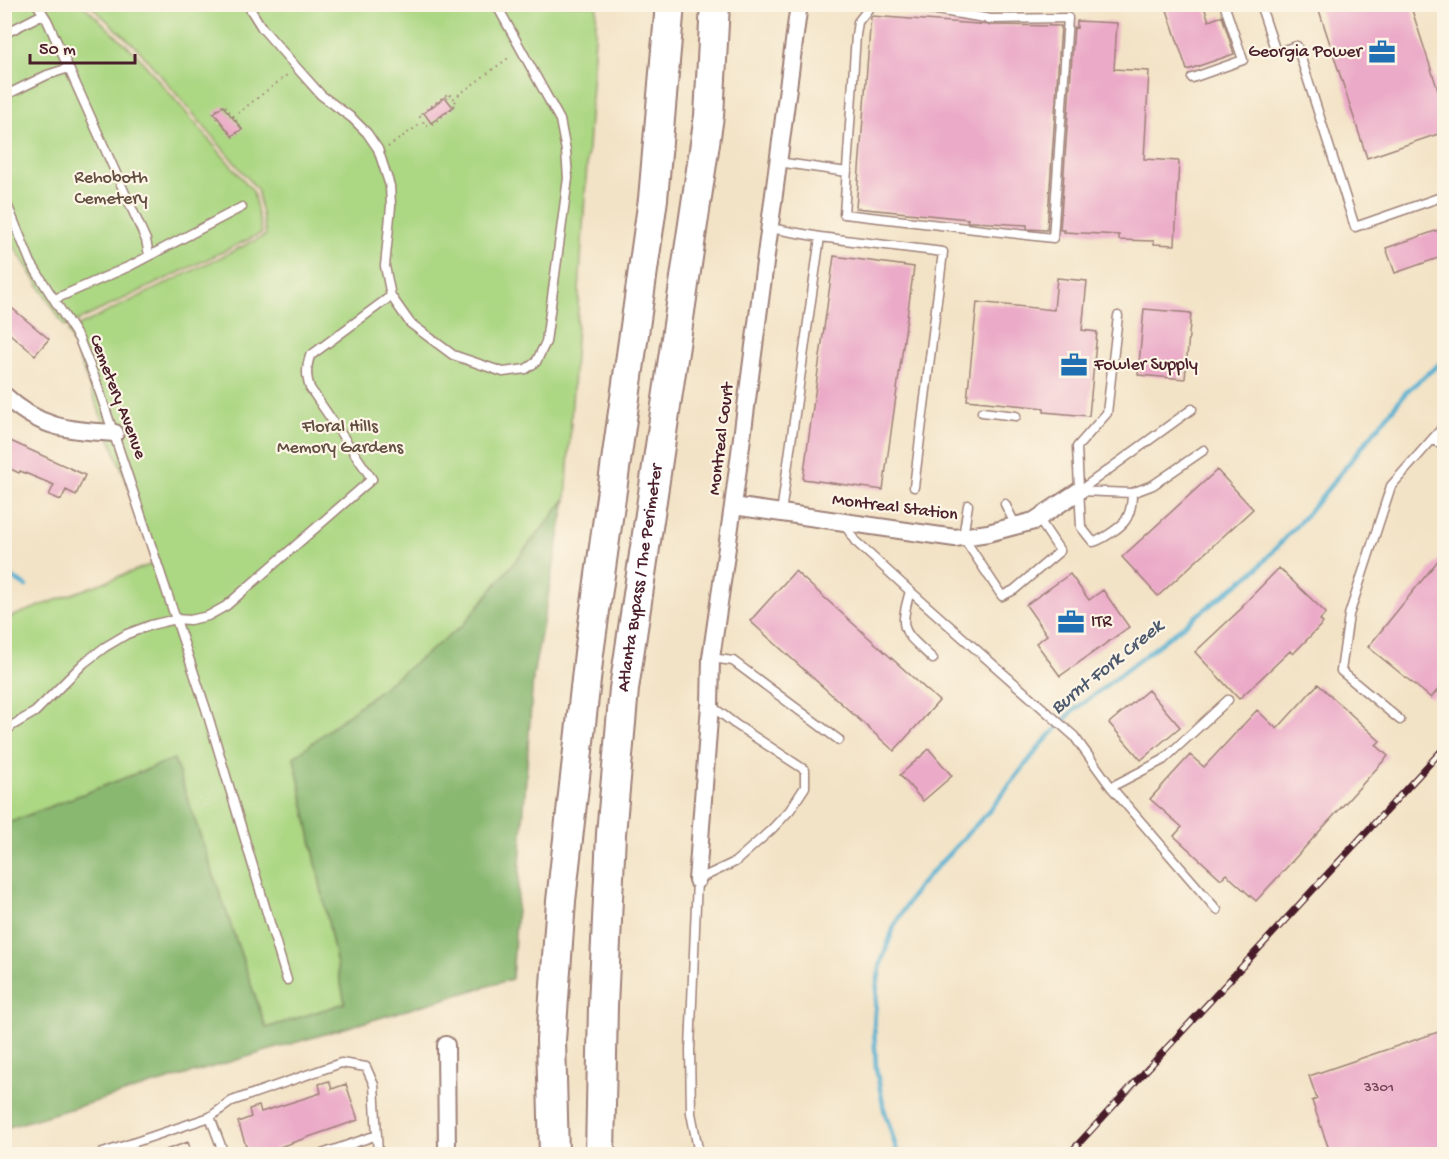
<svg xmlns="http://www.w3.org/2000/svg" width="1449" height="1159" font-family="'Gochi Hand',sans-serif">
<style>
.green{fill:#acd783;stroke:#7b7b57;stroke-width:1.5}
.forest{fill:#89b871;stroke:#6a6c4e;stroke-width:1.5}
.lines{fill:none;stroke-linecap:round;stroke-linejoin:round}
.stream{stroke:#52afd0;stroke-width:4.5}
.building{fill:#ebaac8}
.service-casing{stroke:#9e8178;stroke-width:11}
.minor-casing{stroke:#9e8178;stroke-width:20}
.motorway-casing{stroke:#9e8178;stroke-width:32}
.path{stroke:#9e8178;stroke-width:2;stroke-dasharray:1.5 4.5;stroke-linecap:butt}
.service{stroke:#fff;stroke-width:8}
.minor{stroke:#fff;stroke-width:16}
.motorway{stroke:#fff;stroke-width:28}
.rail-casing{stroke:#4a1f2b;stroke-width:7}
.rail{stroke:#fcf5e5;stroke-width:4.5;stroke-dasharray:14;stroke-linecap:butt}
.labels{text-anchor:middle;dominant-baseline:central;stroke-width:4.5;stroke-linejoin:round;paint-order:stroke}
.number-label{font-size:15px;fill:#724252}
.poi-label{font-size:18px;fill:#4a1f2b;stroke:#fcf5e5;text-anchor:start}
.park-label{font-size:18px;fill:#624d41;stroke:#fcf5e5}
.street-label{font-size:18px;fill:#4a1f2b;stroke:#fcf5e5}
.water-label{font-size:20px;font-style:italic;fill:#4d596d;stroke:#fcf5e5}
</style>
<rect width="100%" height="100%" fill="#fcf5e5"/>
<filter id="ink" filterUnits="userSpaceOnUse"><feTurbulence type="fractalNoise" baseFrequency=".0167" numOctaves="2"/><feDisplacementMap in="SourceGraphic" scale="12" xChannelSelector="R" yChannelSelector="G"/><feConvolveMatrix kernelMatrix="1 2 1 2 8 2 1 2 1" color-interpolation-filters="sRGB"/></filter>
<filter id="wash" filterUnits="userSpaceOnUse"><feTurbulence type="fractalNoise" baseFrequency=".008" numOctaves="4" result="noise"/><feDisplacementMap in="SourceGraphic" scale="24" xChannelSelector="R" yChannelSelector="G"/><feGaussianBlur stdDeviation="1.35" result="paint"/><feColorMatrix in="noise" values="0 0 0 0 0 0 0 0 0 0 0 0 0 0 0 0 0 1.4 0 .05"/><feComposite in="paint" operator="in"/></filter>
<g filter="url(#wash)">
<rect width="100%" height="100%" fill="#f3e3c6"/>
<path class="green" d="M 82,4 L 136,54 L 253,191 L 262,233 L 65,327 L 5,232 L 5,5 Z
M 90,5 L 597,5 L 566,499 L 463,625 L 294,757 L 345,1003 L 266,1028 L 174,759 L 5,824 L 5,619 L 158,562 L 68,331 L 266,235 L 257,189 L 139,50 Z"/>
<path class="forest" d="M 566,499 L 533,676 L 512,979 L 5,1128 L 5,824 L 174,759 L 266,1028 L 345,1003 L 294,757 L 463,625 Z"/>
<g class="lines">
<path class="stream" d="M 4,573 L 26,586
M 898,1154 L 884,1109 L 876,1068 L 874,1026 L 877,984 L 881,963 L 895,924 L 917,888 L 989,811 L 1041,745 L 1073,711 L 1257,569 L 1314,506 L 1408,390 L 1444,360"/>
</g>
<g id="blocks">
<path class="building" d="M 1165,4 L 1203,4 L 1209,21 L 1222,16 L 1234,54 L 1187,70 Z
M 1317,4 L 1410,4 L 1444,109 L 1444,132 L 1367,158 Z
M 871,16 L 991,25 L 1061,26 L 1047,230 L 1027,229 L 1027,225 L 974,222 L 967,222 L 968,219 L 856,208 Z
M 1077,21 L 1117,23 L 1114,69 L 1149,71 L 1144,159 L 1179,161 L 1175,245 L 1154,244 L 1154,241 L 1119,240 L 1119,235 L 1064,232 L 1065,230 L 1060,230 L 1074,27 L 1077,28 Z
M 445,97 L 453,107 L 431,123 L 424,113 Z
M 223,106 L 242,129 L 232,136 L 214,113 Z
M 1444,228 L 1444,256 L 1395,273 L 1386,248 Z
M 834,256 L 914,267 L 883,490 L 803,479 Z
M 1057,278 L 1087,281 L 1082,330 L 1097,332 L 1089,416 L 1044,412 L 1044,408 L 967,400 L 977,302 L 1054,310 Z
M 13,309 L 49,339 L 35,355 L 4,329 L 4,319 Z
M 1144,309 L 1191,313 L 1185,379 L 1138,375 Z
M 4,438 L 85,475 L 76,495 L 66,490 L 61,500 L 49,495 L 54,485 L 20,471 L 19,473 L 4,466 Z
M 1217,470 L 1253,509 L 1158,596 L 1122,557 Z
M 1444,553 L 1444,682 L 1431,698 L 1368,647 Z
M 1279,568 L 1326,613 L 1320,620 L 1323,623 L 1293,654 L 1290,651 L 1239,699 L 1195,652 L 1243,607 L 1242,606 Z
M 795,571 L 939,701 L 894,751 L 750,621 Z
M 1070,574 L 1089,600 L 1103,590 L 1129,627 L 1060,676 L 1036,643 L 1047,635 L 1026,605 Z
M 1318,684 L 1380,741 L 1376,745 L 1388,756 L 1256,901 L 1226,874 L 1221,879 L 1174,836 L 1182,827 L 1150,799 L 1190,755 L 1204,767 L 1257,710 L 1277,729 Z
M 1148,690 L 1180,727 L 1141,760 L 1109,723 Z
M 929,749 L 952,776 L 923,801 L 900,775 Z
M 1444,1030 L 1444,1155 L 1331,1155 L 1312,1101 L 1317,1099 L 1309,1076 Z
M 329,1081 L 332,1089 L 346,1084 L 358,1120 L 274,1149 L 276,1155 L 249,1155 L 238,1122 L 251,1117 L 249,1109 L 259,1106 L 261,1112 L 321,1093 L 319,1084 Z
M 188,1142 L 192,1155 L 158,1155 L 157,1153 Z"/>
</g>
</g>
<g filter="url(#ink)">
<use href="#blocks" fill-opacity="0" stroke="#9e8178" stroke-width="1.5"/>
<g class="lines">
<defs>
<path id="service" d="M 37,4 L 47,20 L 146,240 L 149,255
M 247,4 L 262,28 L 297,68 L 321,95 L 352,118 L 367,133 L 378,149 L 390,186 L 391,206 L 385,266 L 391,296 L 410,323 L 453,355 L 503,372 L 526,369 L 536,362 L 546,342 L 568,178 L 566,151 L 560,120 L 496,4
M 872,4 L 858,22 L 856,35 L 844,214 L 1053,238 L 1068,18 L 991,19 L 900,4
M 1260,4 L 1276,52 L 1297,46 L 1355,227 L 1444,196
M 4,34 L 43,14
M 1192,78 L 1243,60 L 1224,4
M 4,96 L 47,75 L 69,68
M 778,162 L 847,172
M 4,197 L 31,263 L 79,339 L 96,381 L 206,709 L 287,980
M 770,228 L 820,237 L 781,513
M 820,237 L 943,252 L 914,487
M 55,299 L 130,266 L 242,207
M 1118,316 L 1107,413 L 1077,447 L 1081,527 L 1093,542 C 1100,541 1120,528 1125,521 C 1130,514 1132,502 1132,493
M 982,412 L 1016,416
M 1433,439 L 1444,447
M 1079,491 L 1192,409
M 1079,491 L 1132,493 L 1153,485 L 1204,450
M 1005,504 L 1016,526
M 968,505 L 963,537 L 1002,596 L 1014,590 L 1060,551 L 1038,518
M 844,523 L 855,541 L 910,591 C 898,633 903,630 933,659
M 910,591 L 1074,736 L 1111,787 L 1217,910
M 711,658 L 733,661 L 839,740
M 1400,720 L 1341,671 L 1349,615 L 1391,486 L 1444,426
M 4,733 L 13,725 L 35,712 L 84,663 L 105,647 L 127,634 L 151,625 L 176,619 L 190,620 L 208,616 L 226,606 L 372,479 L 310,388 C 306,376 306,368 310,356 L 391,296
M 1111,787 L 1163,760 L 1228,700
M 210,1117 L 224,1154
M 100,1154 L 210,1117 L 232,1101 L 341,1063 L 366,1067 L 374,1085 L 378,1154
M 322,1154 L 377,1135
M 699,1154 L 691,1113 L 690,1050 L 697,880 L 735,862 L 771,830 L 790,810 L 805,787 L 805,770 L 735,724 L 710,705"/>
<path id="minor" d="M 4,395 C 40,429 68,430 115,433
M 733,506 L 955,538 L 988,533 L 1034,521 L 1079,491
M 697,880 L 710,705 L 711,658 L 733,506 L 799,4
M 446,1045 L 447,1154"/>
<g id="motorway">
<path d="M 554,1154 L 551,1040 L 561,901 L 589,653 L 653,199 L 670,4"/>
<path id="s1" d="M 600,1154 L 603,1006 L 611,834 L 624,689 L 709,116 L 715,4"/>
</g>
</defs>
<use href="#service" class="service-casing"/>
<use href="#minor" class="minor-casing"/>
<use href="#motorway" class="motorway-casing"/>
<path class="path" d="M 233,117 L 224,104 L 213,113 L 233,137 L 243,129 L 233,117 L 287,75
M 423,122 L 426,126 L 430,124 L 431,125 L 454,107 L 453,106 L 457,103 L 453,99
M 388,147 L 423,122 L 420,117 L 423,115 L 422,113 L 446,95 L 447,97 L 450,95 L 453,99 L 511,56"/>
<use href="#service" class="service"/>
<use href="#minor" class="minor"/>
<use href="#motorway" class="motorway"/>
<defs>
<path id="rail" d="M 1069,1154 L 1444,748"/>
</defs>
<use href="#rail" class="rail-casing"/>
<use href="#rail" class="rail"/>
</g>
</g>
<defs>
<symbol id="office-bare" viewBox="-9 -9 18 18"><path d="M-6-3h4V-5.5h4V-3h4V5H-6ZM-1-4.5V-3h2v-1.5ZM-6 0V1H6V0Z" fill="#1f6fb2" stroke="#fcf5e5" stroke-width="2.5" paint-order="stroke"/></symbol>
</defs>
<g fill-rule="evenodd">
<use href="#office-bare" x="1363" y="33" width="38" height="38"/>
<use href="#office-bare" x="1055" y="346" width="38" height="38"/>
<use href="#office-bare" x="1052" y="603" width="38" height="38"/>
</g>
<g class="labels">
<g class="number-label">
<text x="1379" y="1088">3301</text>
</g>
<g class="poi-label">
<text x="1362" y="52" text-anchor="end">Georgia Power</text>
<text x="1094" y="365">Fowler Supply</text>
<text x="1091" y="622">ITR</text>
</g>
<g class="park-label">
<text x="111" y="178">Rehoboth<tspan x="111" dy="21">Cemetery</tspan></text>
<text x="340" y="427">Floral Hills<tspan x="340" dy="21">Memory Gardens</tspan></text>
</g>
<g class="street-label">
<text transform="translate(117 397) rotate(69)">Cemetery Avenue</text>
<text transform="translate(722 439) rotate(-83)">Montreal Court</text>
<text transform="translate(895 508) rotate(7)">Montreal Station</text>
<text stroke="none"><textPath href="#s1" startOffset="578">Atlanta Bypass / The Perimeter</textPath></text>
</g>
<g class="water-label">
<text transform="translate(1108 668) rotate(-39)">Burnt Fork Creek</text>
</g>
</g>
<rect width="1449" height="1159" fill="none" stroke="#fcf5e5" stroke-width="24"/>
<path d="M30 54v9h105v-9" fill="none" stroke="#4a1f2b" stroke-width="3"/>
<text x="39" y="54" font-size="18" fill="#4a1f2b" stroke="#fcf5e5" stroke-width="4.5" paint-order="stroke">50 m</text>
</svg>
